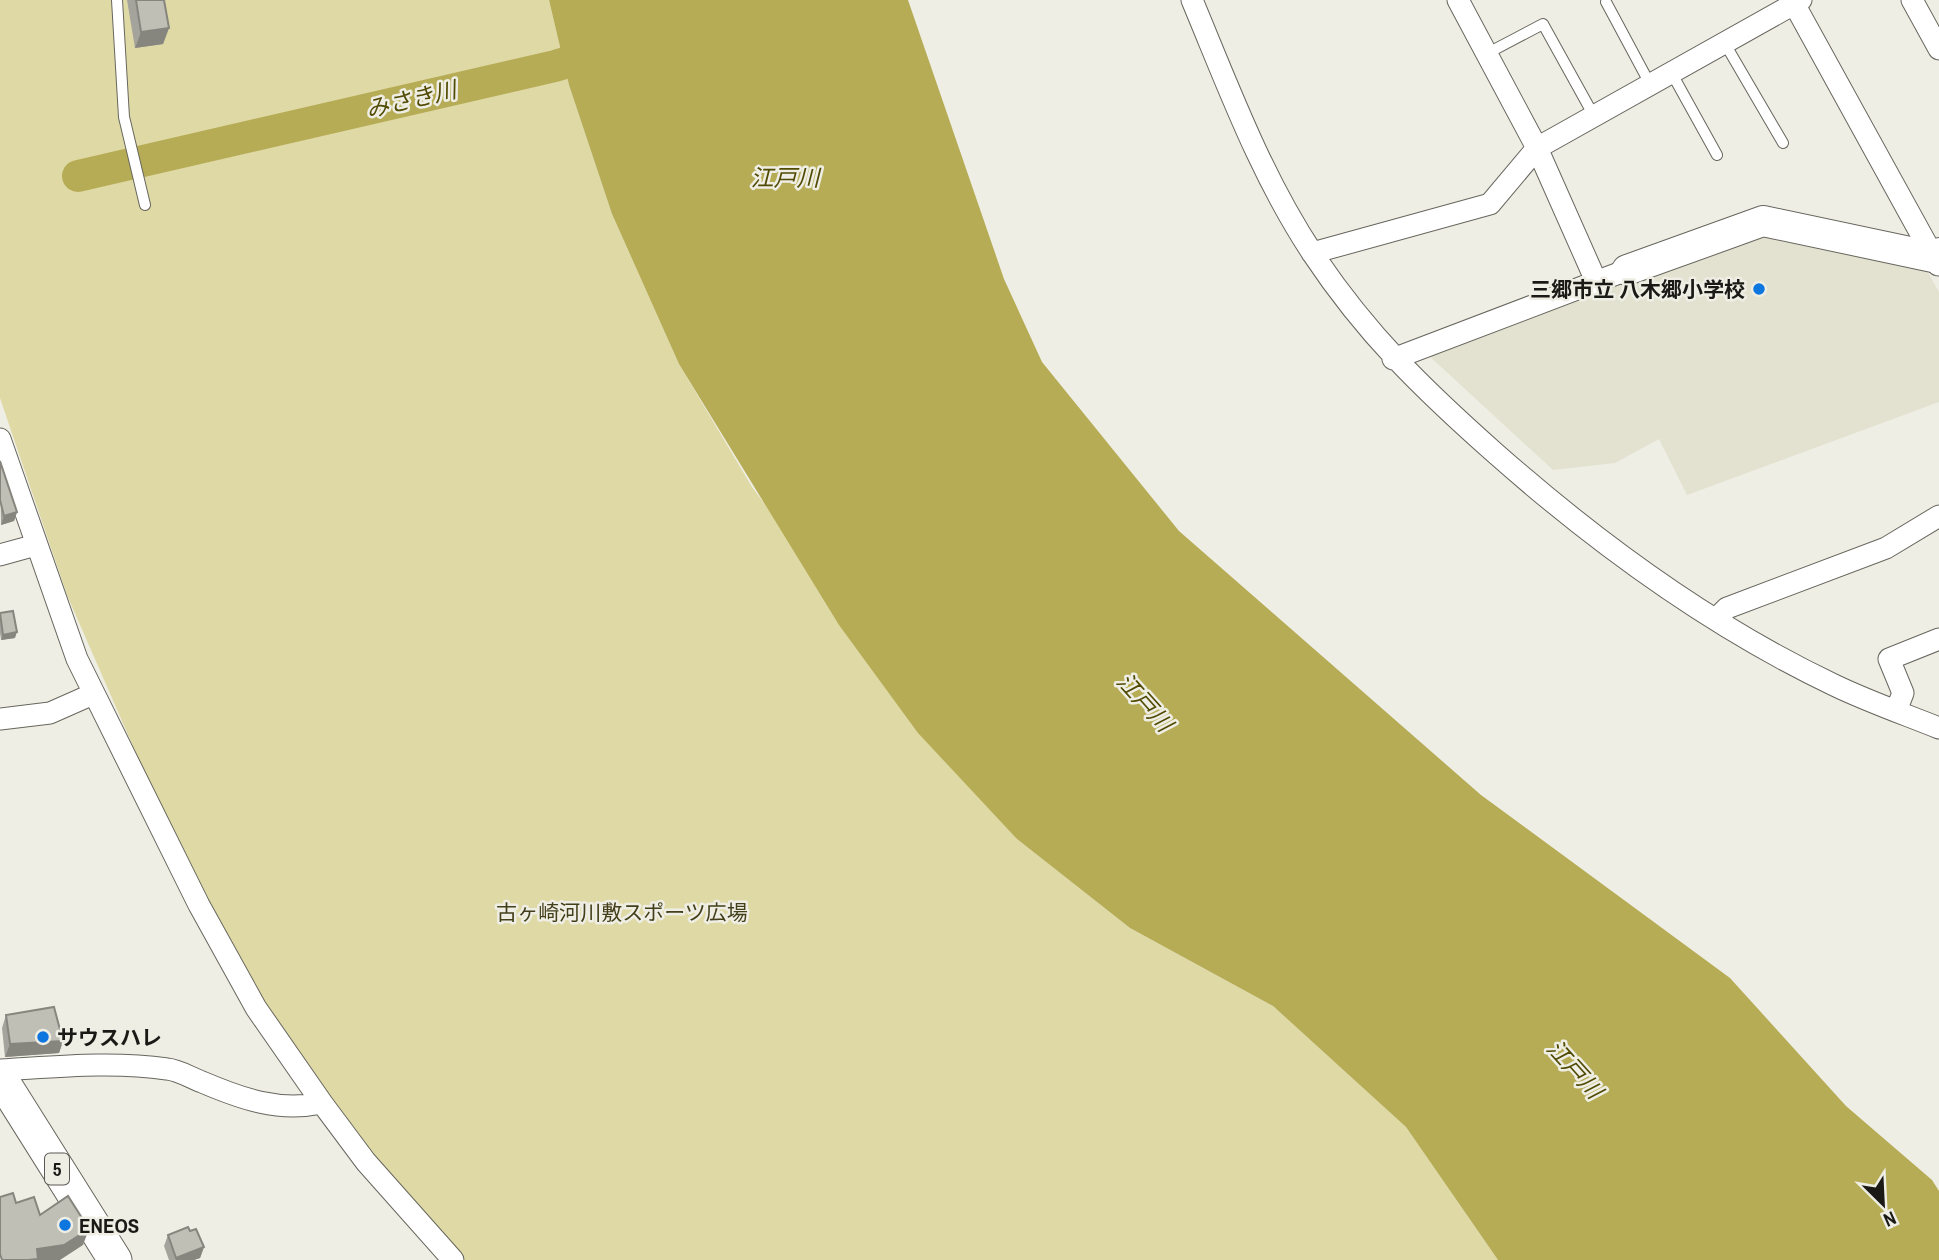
<svg xmlns="http://www.w3.org/2000/svg" width="1939" height="1260" font-family="'Archivo Narrow','Noto Sans JP',sans-serif">
<style>
.built{fill:#e3e1d0}
.green{fill:#dfd9a5}
.water{fill:#b6ac56}
.lines{fill:none;stroke-linecap:round;stroke-linejoin:round}
.river{stroke:#b6ac56;stroke-width:32}
.lane-casing{stroke:#67665e;stroke-width:12}
.street-casing{stroke:#67665e;stroke-width:23}
.secondary-casing{stroke:#67665e;stroke-width:32}
.primary-casing{stroke:#67665e;stroke-width:35}
.lane{stroke:#fff;stroke-width:10}
.street{stroke:#fff;stroke-width:21}
.secondary{stroke:#fff;stroke-width:30}
.primary{stroke:#fff;stroke-width:33}
.wall{fill:#a5a49c}
.shaded-wall{fill:#86867f}
.building{fill:#c0bfb5;stroke:#86867f;stroke-width:2}
.poi-dot{fill:#0e77df;stroke:#efeee4;stroke-width:2.5}
.labels{text-anchor:middle;dominant-baseline:central;stroke-width:5;stroke-linejoin:round;paint-order:stroke}
.shield{fill:#efeee4;stroke:#5a5954;stroke-width:2}
.shield-label{font-size:19px;font-weight:bold;fill:#1a1916}
.poi-label{font-size:21px;font-weight:bold;fill:#1a1916;stroke:#efeee4;text-anchor:start}
.park-label{font-size:21px;fill:#433f1a;stroke:#efeee4}
.water-label{font-size:23px;font-style:italic;fill:#514a03;stroke:#efeee4}
</style>
<rect width="100%" height="100%" fill="#efeee4"/>
<path class="built" d="M 1757,234 L 1925,267 L 1939,292 L 1939,402 L 1687,495 L 1659,439 L 1615,463 L 1553,470 L 1426,353 Z"/>
<path class="green" d="M 0,0 L 549,0 L 569,85 L 612,214 L 679,364 L 752,487 L 1017,839 L 1130,928 L 1273,1006 L 1406,1127 L 1498,1260 L 464,1260 L 363,1143 L 279,1026 L 242,965 L 167,824 L 67,595 L 0,398 Z"/>
<path class="water" d="M 549,0 L 908,0 L 1004,279 L 1042,362 L 1179,531 L 1481,795 L 1730,978 L 1846,1106 L 1932,1180 L 1939,1191 L 1939,1260 L 1498,1260 L 1406,1127 L 1273,1006 L 1130,928 L 1017,839 L 918,733 L 839,625 L 679,364 L 612,214 L 569,85 Z"/>
<g class="lines">
<path class="river" d="M 78,176 L 555,66 L 604,51"/>
<defs>
<path id="lane" d="M 117,0 L 124,117 L 145,205
M 1606,2 L 1650,84
M 1724,42 L 1783,143
M 1486,54 L 1543,24 L 1594,116
M 1671,72 L 1717,155"/>
<path id="street" d="M 1192,0 C 1228,86 1261,176 1313,254 C 1366,334 1424,390 1495,453 C 1598,544 1710,626 1834,685 C 1867,701 1904,714 1939,728
M 1458,0 L 1537,148 L 1596,281
M 1792,0 L 1938,265
M 1912,0 L 1939,49
M 1312,253 L 1490,204 L 1537,148 L 1801,0
M 1393,359 L 1627,270
M 0,439 L 77,659 L 199,905 L 256,1008 L 322,1103 L 366,1162 L 453,1260
M 0,555 L 36,545
M 1716,619 L 1727,608 L 1886,548 L 1939,516
M 1896,711 L 1903,693 L 1889,659 L 1939,639
M 0,719 L 50,713 L 93,694
M 0,1070 C 55,1067 112,1061 167,1069 C 179,1070 191,1078 202,1082 C 242,1099 278,1112 322,1103"/>
<path id="secondary" d="M 1627,270 L 1763,221 L 1933,257 L 1939,253"/>
<path id="primary" d="M 0,1077 L 115,1260"/>
</defs>
<use href="#lane" class="lane-casing"/>
<use href="#street" class="street-casing"/>
<use href="#secondary" class="secondary-casing"/>
<use href="#primary" class="primary-casing"/>
<use href="#lane" class="lane"/>
<use href="#street" class="street"/>
<use href="#secondary" class="secondary"/>
<use href="#primary" class="primary"/>
</g>
<path class="wall" d="M 127,0 L 164,0 L 169,28 L 163,44 L 135,48 Z
M 0,461 L 17,512 L 14,521 L 1,525 Z
M 0,613 L 15,638 L 1,640 L 0,633 Z
M 6,1015 L 63,1041 L 59,1053 L 5,1057 L 2,1028 Z
M 190,1231 L 204,1247 L 200,1258 L 194,1260 L 169,1260 L 164,1246 L 168,1235 Z"/>
<path class="shaded-wall" d="M 169,28 L 163,44 L 135,48 L 141,32 Z
M 17,512 L 14,521 L 1,525 L 4,516 Z
M 17,632 L 15,638 L 1,640 L 3,635 Z
M 63,1041 L 59,1053 L 5,1057 L 10,1044 Z
M 89,1229 L 83,1245 L 60,1260 L 28,1260 L 37,1249 Z
M 204,1247 L 200,1258 L 194,1260 L 176,1260 L 176,1258 Z"/>
<path class="building" d="M 136,0 L 164,0 L 169,28 L 141,32 Z
M 0,461 L 17,512 L 4,516 L 0,500 Z
M 13,611 L 17,632 L 3,635 L 0,613 Z
M 54,1007 L 63,1041 L 10,1044 L 6,1015 Z
M 13,1193 L 16,1203 L 34,1197 L 40,1215 L 68,1196 L 89,1229 L 64,1245 L 37,1249 L 38,1259 L 28,1260 L 2,1260 L 0,1254 L 0,1197 Z
M 188,1227 L 190,1231 L 196,1229 L 204,1247 L 176,1258 L 168,1235 Z"/>
<g class="poi-dot">
<circle cx="1759" cy="289" r="7"/>
<circle cx="43" cy="1037" r="7"/>
<circle cx="65" cy="1225" r="7"/>
</g>
<g class="labels">
<rect class="shield" x="45" y="1153.5" width="24" height="31" rx="5"/>
<g class="shield-label">
<text x="57" y="1169">5</text>
</g>
<g class="poi-label">
<text x="1745" y="289" text-anchor="end">三郷市立 八木郷小学校</text>
<text x="57" y="1037">サウスハレ</text>
<text x="79" y="1225">ENEOS</text>
</g>
<g class="park-label">
<text x="622" y="912">古ヶ崎河川敷スポーツ広場</text>
</g>
<g class="water-label">
<text transform="translate(411 99) rotate(-13)">みさき川</text>
<text x="785" y="177">江戸川</text>
<text transform="translate(1145 702) rotate(48)">江戸川</text>
<text transform="translate(1575 1069) rotate(48)">江戸川</text>
</g>
</g>
<g transform="translate(1883 1204) rotate(156)" stroke="#efeee4" stroke-width="5" paint-order="stroke">
<path d="M0-5L12 26L0 18L-12 26Z" fill="#1a1916"/>
<text y="-10" font-size="19" font-weight="bold" text-anchor="middle" fill="#1a1916">N</text>
</g>
</svg>
